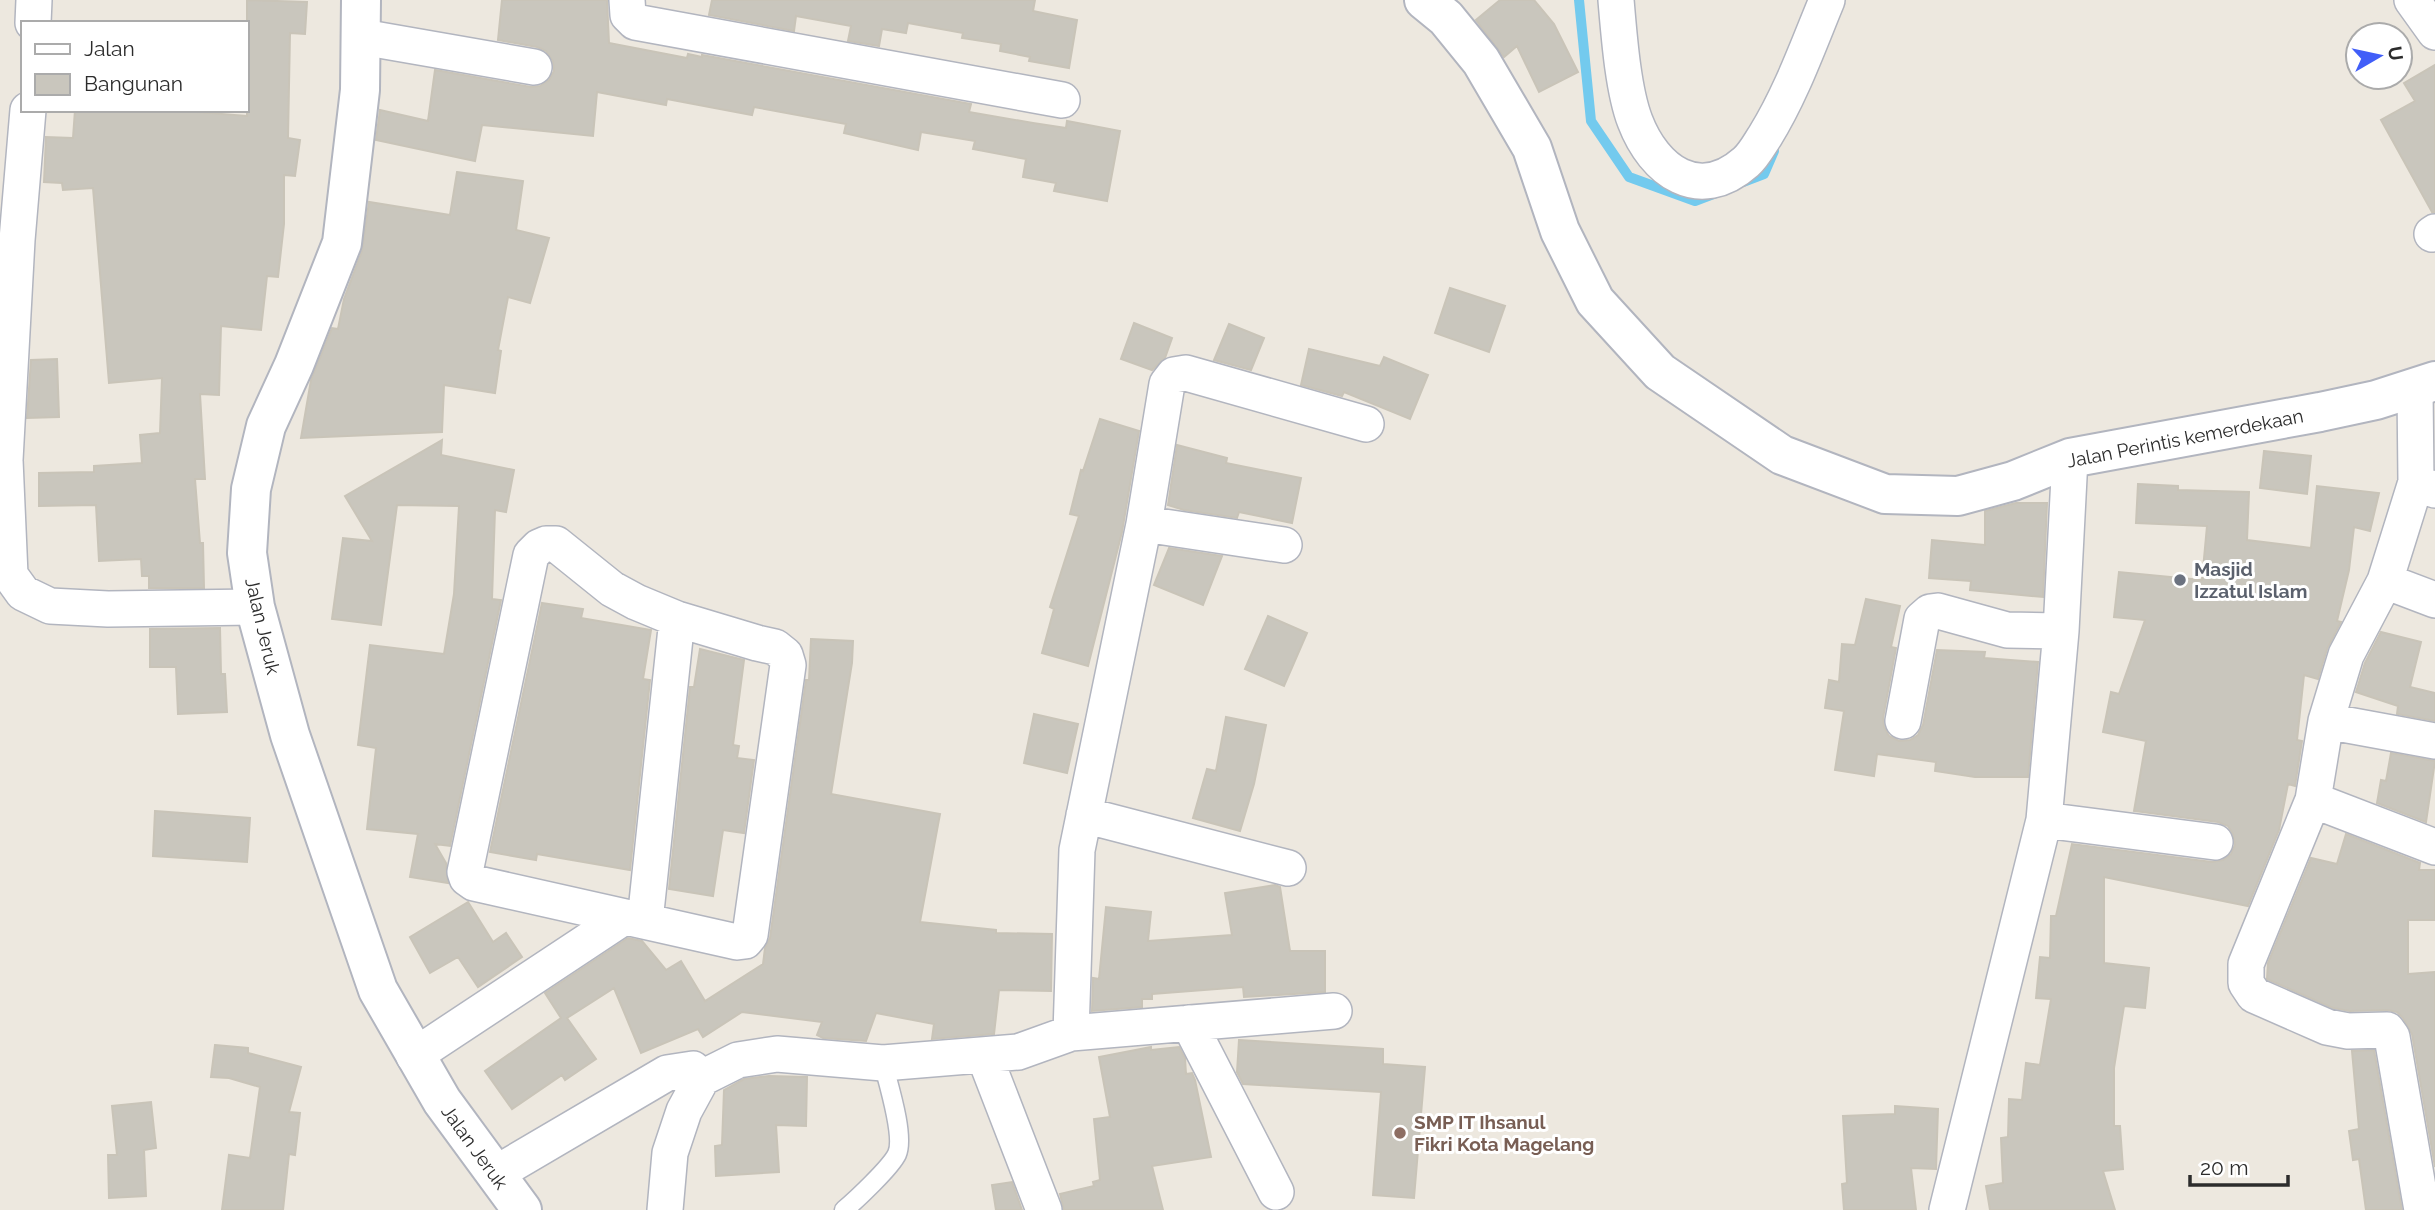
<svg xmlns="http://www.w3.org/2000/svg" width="2435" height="1210" font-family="Raleway,sans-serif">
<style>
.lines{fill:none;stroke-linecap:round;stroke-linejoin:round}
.stream{stroke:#73caee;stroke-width:10}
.building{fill:#c9c6bd;stroke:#c9c4b8;stroke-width:2}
.lane-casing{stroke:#b2b5bf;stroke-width:21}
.street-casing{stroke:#b2b5bf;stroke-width:38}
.secondary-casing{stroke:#b2b5bf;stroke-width:42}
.lane{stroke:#fff;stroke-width:18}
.street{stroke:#fff;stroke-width:35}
.secondary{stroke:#fff;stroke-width:38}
.worship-dot{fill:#6b7280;stroke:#fff;stroke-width:2.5}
.education-dot{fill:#8d6e63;stroke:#fff;stroke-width:2.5}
.labels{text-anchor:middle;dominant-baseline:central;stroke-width:6;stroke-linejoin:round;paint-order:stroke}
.street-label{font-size:19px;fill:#2c2c2c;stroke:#fff}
.worship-label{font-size:19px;font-weight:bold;fill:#5b616d;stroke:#fff;text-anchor:start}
.education-label{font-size:19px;font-weight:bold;fill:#785e54;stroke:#fff;text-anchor:start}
</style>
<rect width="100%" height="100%" fill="#ede8df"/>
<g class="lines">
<path class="stream" d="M 1579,0 L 1591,121 L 1629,177 L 1695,201 L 1716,193
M 1743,182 L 1764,174 L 1774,151"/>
</g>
<path class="building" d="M 247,0 L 307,2 L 305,34 L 290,33 L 288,138 L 300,140 L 295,176 L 284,175 L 284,224 L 278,277 L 267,276 L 261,330 L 221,326 L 219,395 L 200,394 L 205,479 L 195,479 L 200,543 L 203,543 L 204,588 L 149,588 L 149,576 L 142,576 L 141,559 L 99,561 L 96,505 L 39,506 L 39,473 L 94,472 L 94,466 L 142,463 L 140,435 L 160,433 L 162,378 L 109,383 L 93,188 L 63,190 L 62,183 L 44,182 L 46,137 L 73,138 L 75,110 L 172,110 L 247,116 Z
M 502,0 L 607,0 L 609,43 L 687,58 L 688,54 L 702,57 L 702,55 L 971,104 L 969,112 L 1033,123 L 1066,128 L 1067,121 L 1120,131 L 1107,201 L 1054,191 L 1056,183 L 1023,177 L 1026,159 L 973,149 L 975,141 L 921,132 L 918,150 L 844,133 L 846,124 L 754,107 L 752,115 L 667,99 L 666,105 L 597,92 L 593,136 L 482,125 L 475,161 L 376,140 L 380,110 L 428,121 L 435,70 L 531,87 L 540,86 L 549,80 L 554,71 L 553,61 L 546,51 L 537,47 L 498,40 Z
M 712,0 L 1035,0 L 1033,11 L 1077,20 L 1069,68 L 1029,61 L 1030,57 L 1000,51 L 1001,44 L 962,38 L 963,33 L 908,23 L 906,33 L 882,29 L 879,46 L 848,41 L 851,26 L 796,16 L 794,31 L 709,15 Z
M 1500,0 L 1534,0 L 1554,24 L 1578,72 L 1539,92 L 1517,46 L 1504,57 L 1476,20 Z
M 2435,65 L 2435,212 L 2432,212 L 2381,120 L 2415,101 L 2404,83 Z
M 457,172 L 523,181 L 516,230 L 549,238 L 530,303 L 508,297 L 498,350 L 501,351 L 495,393 L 444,385 L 442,432 L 301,438 L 311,380 L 332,328 L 338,329 L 344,299 L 362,251 L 369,202 L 450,215 Z
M 1450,288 L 1505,306 L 1489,352 L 1435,333 Z
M 1134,323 L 1172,338 L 1165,358 L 1152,370 L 1121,359 Z
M 1229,324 L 1264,338 L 1251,370 L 1214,360 Z
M 1309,349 L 1380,366 L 1384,357 L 1428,375 L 1410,419 L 1344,392 L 1342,396 L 1301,385 Z
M 57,359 L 59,417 L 27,418 L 31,360 Z
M 1100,419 L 1139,431 L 1122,532 L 1088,666 L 1042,653 L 1054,609 L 1050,607 L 1079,516 L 1070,514 L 1081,470 L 1083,471 Z
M 442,440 L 441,455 L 514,470 L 506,512 L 495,510 L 492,599 L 501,600 L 450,846 L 435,844 L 446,863 L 448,883 L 410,877 L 418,834 L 367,829 L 376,748 L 358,745 L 370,645 L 444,654 L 454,594 L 459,506 L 397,505 L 381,625 L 332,619 L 343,538 L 372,541 L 345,496 Z
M 1177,445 L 1227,458 L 1226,463 L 1301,478 L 1292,523 L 1239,512 L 1237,518 L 1184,510 L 1168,505 Z
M 2264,451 L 2311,456 L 2307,494 L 2260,488 Z
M 2138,484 L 2178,486 L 2178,490 L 2249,492 L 2247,540 L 2311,548 L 2317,486 L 2379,493 L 2370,531 L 2354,527 L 2349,570 L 2337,621 L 2341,622 L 2327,649 L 2318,679 L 2304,675 L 2297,740 L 2302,741 L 2295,786 L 2288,784 L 2279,830 L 2248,906 L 2104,877 L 2104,963 L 2149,968 L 2145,1008 L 2124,1006 L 2114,1068 L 2114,1126 L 2120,1126 L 2123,1169 L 2103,1171 L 2115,1210 L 1990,1210 L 1986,1186 L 2003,1183 L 2001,1138 L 2008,1137 L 2009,1099 L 2022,1100 L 2026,1063 L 2040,1065 L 2051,999 L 2036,998 L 2040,957 L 2050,958 L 2051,916 L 2056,916 L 2072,844 L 2212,862 L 2223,860 L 2231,854 L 2235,845 L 2233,834 L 2228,826 L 2218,822 L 2134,811 L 2146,741 L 2103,732 L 2111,692 L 2119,694 L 2145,620 L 2114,617 L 2119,572 L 2202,580 L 2207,526 L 2136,523 Z
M 2016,503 L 2047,503 L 2043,597 L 1970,590 L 1971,581 L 1929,578 L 1932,540 L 1985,545 L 1985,511 Z
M 1169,548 L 1222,556 L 1203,605 L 1154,585 Z
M 1866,599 L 1900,606 L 1891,647 L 1896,648 L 1883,718 L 1884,727 L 1889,736 L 1899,741 L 1910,740 L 1918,735 L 1923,725 L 1937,650 L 1985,652 L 1984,658 L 2038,662 L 2028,777 L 1975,777 L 1935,771 L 1936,762 L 1877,754 L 1874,776 L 1835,770 L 1844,711 L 1825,708 L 1829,680 L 1839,682 L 1842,644 L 1855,645 Z
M 542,603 L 583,609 L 581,618 L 651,630 L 643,679 L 650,680 L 630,870 L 537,854 L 536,860 L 490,852 Z
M 1268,616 L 1307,633 L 1284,686 L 1245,669 Z
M 220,628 L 221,674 L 225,674 L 227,712 L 178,714 L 176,667 L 150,667 L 150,629 Z
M 2381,632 L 2421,642 L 2410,687 L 2435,693 L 2435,721 L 2397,714 L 2398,706 L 2356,692 L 2365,663 Z
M 811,639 L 853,641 L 852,663 L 831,794 L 940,814 L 920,922 L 996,930 L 996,933 L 1052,934 L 1051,991 L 999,990 L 994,1034 L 932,1039 L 934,1024 L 876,1013 L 866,1041 L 823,1038 L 817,1035 L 822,1022 L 742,1012 L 703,1037 L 698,1029 L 641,1053 L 614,988 L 567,1018 L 596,1059 L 565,1080 L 562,1075 L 512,1109 L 485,1071 L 561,1018 L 545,993 L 628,938 L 642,941 L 666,970 L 681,961 L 705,1001 L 763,964 L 765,948 L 770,938 L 806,680 L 809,680 Z
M 700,649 L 744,660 L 733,745 L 739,746 L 737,758 L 754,760 L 744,833 L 723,830 L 713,896 L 669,889 L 690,687 L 694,687 Z
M 1034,714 L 1078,724 L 1067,773 L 1024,763 Z
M 1226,717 L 1266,725 L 1254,784 L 1240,831 L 1193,818 L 1207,769 L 1216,771 Z
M 2391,753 L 2435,761 L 2426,822 L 2377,803 L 2381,780 L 2386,781 Z
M 155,811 L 250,818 L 247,862 L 153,856 Z
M 2346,834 L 2420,863 L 2419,870 L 2435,870 L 2435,920 L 2408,920 L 2408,974 L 2435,972 L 2435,1167 L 2412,1034 L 2403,1018 L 2397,1012 L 2387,1010 L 2350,1011 L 2333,1008 L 2267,979 L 2268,963 L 2311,858 L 2337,864 Z
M 1275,885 L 1280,887 L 1290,951 L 1325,951 L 1325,992 L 1244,997 L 1243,987 L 1152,994 L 1152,999 L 1142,999 L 1142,1007 L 1092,1011 L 1093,978 L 1099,979 L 1106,907 L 1151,912 L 1148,941 L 1232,935 L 1225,893 Z
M 468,902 L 493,942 L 506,933 L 522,957 L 478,987 L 458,957 L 430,973 L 410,937 Z
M 1239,1040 L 1383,1049 L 1383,1064 L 1425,1067 L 1414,1198 L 1373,1195 L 1381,1092 L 1243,1084 L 1237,1072 Z
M 215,1045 L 248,1048 L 248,1053 L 301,1067 L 289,1112 L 300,1113 L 295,1155 L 289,1154 L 283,1210 L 222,1210 L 229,1155 L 250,1158 L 260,1087 L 229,1078 L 211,1077 Z
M 1151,1047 L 1151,1050 L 1179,1047 L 1185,1058 L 1186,1074 L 1192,1073 L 1195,1080 L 1211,1157 L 1152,1166 L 1163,1210 L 1064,1210 L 1060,1194 L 1094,1186 L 1093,1182 L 1100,1180 L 1094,1119 L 1110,1117 L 1099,1057 Z
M 2374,1050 L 2402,1210 L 2366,1210 L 2359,1159 L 2353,1160 L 2349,1131 L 2359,1129 L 2352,1051 Z
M 769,1076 L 807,1077 L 806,1126 L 776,1125 L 779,1172 L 716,1176 L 715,1146 L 722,1145 L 724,1090 L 744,1079 Z
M 151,1102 L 156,1148 L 144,1150 L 146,1196 L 109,1198 L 108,1155 L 117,1155 L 112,1106 Z
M 1895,1106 L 1938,1109 L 1936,1169 L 1911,1168 L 1916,1210 L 1844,1210 L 1842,1184 L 1847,1183 L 1843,1116 L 1895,1114 Z
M 1012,1182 L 1022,1210 L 996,1210 L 992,1185 Z"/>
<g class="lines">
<defs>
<path id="lane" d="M 844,1210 C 856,1200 891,1167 897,1154 C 905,1136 888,1083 883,1063"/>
<path id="street" d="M 627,0 L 628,15 L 635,22 L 1062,100
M 1616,0 C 1619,35 1623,90 1635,121 C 1654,171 1699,204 1746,162 C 1754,155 1759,145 1765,136 C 1791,94 1808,46 1827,0
M 2412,0 L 2435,32
M 33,23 L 34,0
M 362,37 L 534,67
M 28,110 L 17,240 L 5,460 L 10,575 L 23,593 L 50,606 L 108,609 L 255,607
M 2432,234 L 2435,232
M 2415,389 L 2416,482 L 2435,490
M 2416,482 L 2385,581 L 2346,655 L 2326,721 L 2313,800 L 2246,964 L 2246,983 L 2254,995 L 2327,1027 L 2348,1031 L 2387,1030 L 2392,1037 L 2422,1210
M 1144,524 L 1284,545
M 546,544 L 556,544 L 612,589 L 636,602 L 677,619 L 757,643 L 775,647 L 785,655 L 788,665 L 750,935 L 745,941 L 737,942 L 474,883 L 467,878 L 465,872 L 531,555 L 539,547 Z
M 2385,581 L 2435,600
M 1903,721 L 1922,619 L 1930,612 L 1938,611 L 2007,630 L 2061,631
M 2326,721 L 2435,741
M 2313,800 L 2435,847
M 1084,815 L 1288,868
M 2044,820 L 2215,842
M 645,921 L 677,619
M 1189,1023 L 1276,1192
M 1071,1033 L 1077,850 L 1144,524 L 1167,384 L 1174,375 L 1186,373 L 1366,424
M 984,1055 L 1044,1210
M 414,1056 L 624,917
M 495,1174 L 667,1073 L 693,1069 L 702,1078
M 665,1210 L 670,1153 L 684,1111 L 702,1078 L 738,1060 L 777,1054 L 883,1063 L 1018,1052 L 1071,1033 L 1334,1011
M 1947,1210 L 2044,820 L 2061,631 L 2070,458"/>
<path id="secondary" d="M 361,0 L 360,90 L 342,243 L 294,365 L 266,426 L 251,489 L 247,553 L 255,607 L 290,735 L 378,990 L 442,1101 L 522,1210
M 1424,0 L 1446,18 L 1481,61 L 1532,148 L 1560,231 L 1595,301 L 1660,372 L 1782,455 L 1885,494 L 1958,496 L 2013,481 L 2070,458 L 2320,412 L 2376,400 L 2435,381"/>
</defs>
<use href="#lane" class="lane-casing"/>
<use href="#street" class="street-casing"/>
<use href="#secondary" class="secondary-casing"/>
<use href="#lane" class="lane"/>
<use href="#street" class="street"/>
<use href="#secondary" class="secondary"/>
</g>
<circle class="worship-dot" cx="2180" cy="580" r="7"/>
<circle class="education-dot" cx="1400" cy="1133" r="7"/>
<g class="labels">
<g class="street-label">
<text transform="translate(2185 438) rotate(-11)">Jalan Perintis kemerdekaan</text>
<text transform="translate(263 626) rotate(77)">Jalan Jeruk</text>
<text transform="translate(475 1147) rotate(54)">Jalan Jeruk</text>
</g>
<g class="worship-label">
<text x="2194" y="569">Masjid<tspan x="2194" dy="22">Izzatul Islam</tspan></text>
</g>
<g class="education-label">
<text x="1414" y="1122">SMP IT Ihsanul<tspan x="1414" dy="22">Fikri Kota Magelang</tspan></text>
</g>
</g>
<rect x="21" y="21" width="228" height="91" fill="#ffffff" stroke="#ababab" stroke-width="2"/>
<rect x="35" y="44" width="35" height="10" fill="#ffffff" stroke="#ababab" stroke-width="2"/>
<text x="84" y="56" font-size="21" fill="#2c2c2c">Jalan</text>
<rect x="35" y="74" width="35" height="21" fill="#c9c6bd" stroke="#ababab" stroke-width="2"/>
<text x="84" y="91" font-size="21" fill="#2c2c2c">Bangunan</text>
<g transform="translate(2379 56) rotate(81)"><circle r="33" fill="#ffffff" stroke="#ababab" stroke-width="2"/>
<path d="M0-5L12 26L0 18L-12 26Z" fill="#415ef8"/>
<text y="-10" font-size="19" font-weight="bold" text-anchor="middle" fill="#2c2c2c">U</text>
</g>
<path d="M2190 1175v10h98v-10" fill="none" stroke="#2c2c2c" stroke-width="3.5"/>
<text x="2200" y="1175" font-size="21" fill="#2c2c2c" stroke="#ffffff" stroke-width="5" paint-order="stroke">20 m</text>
</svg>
